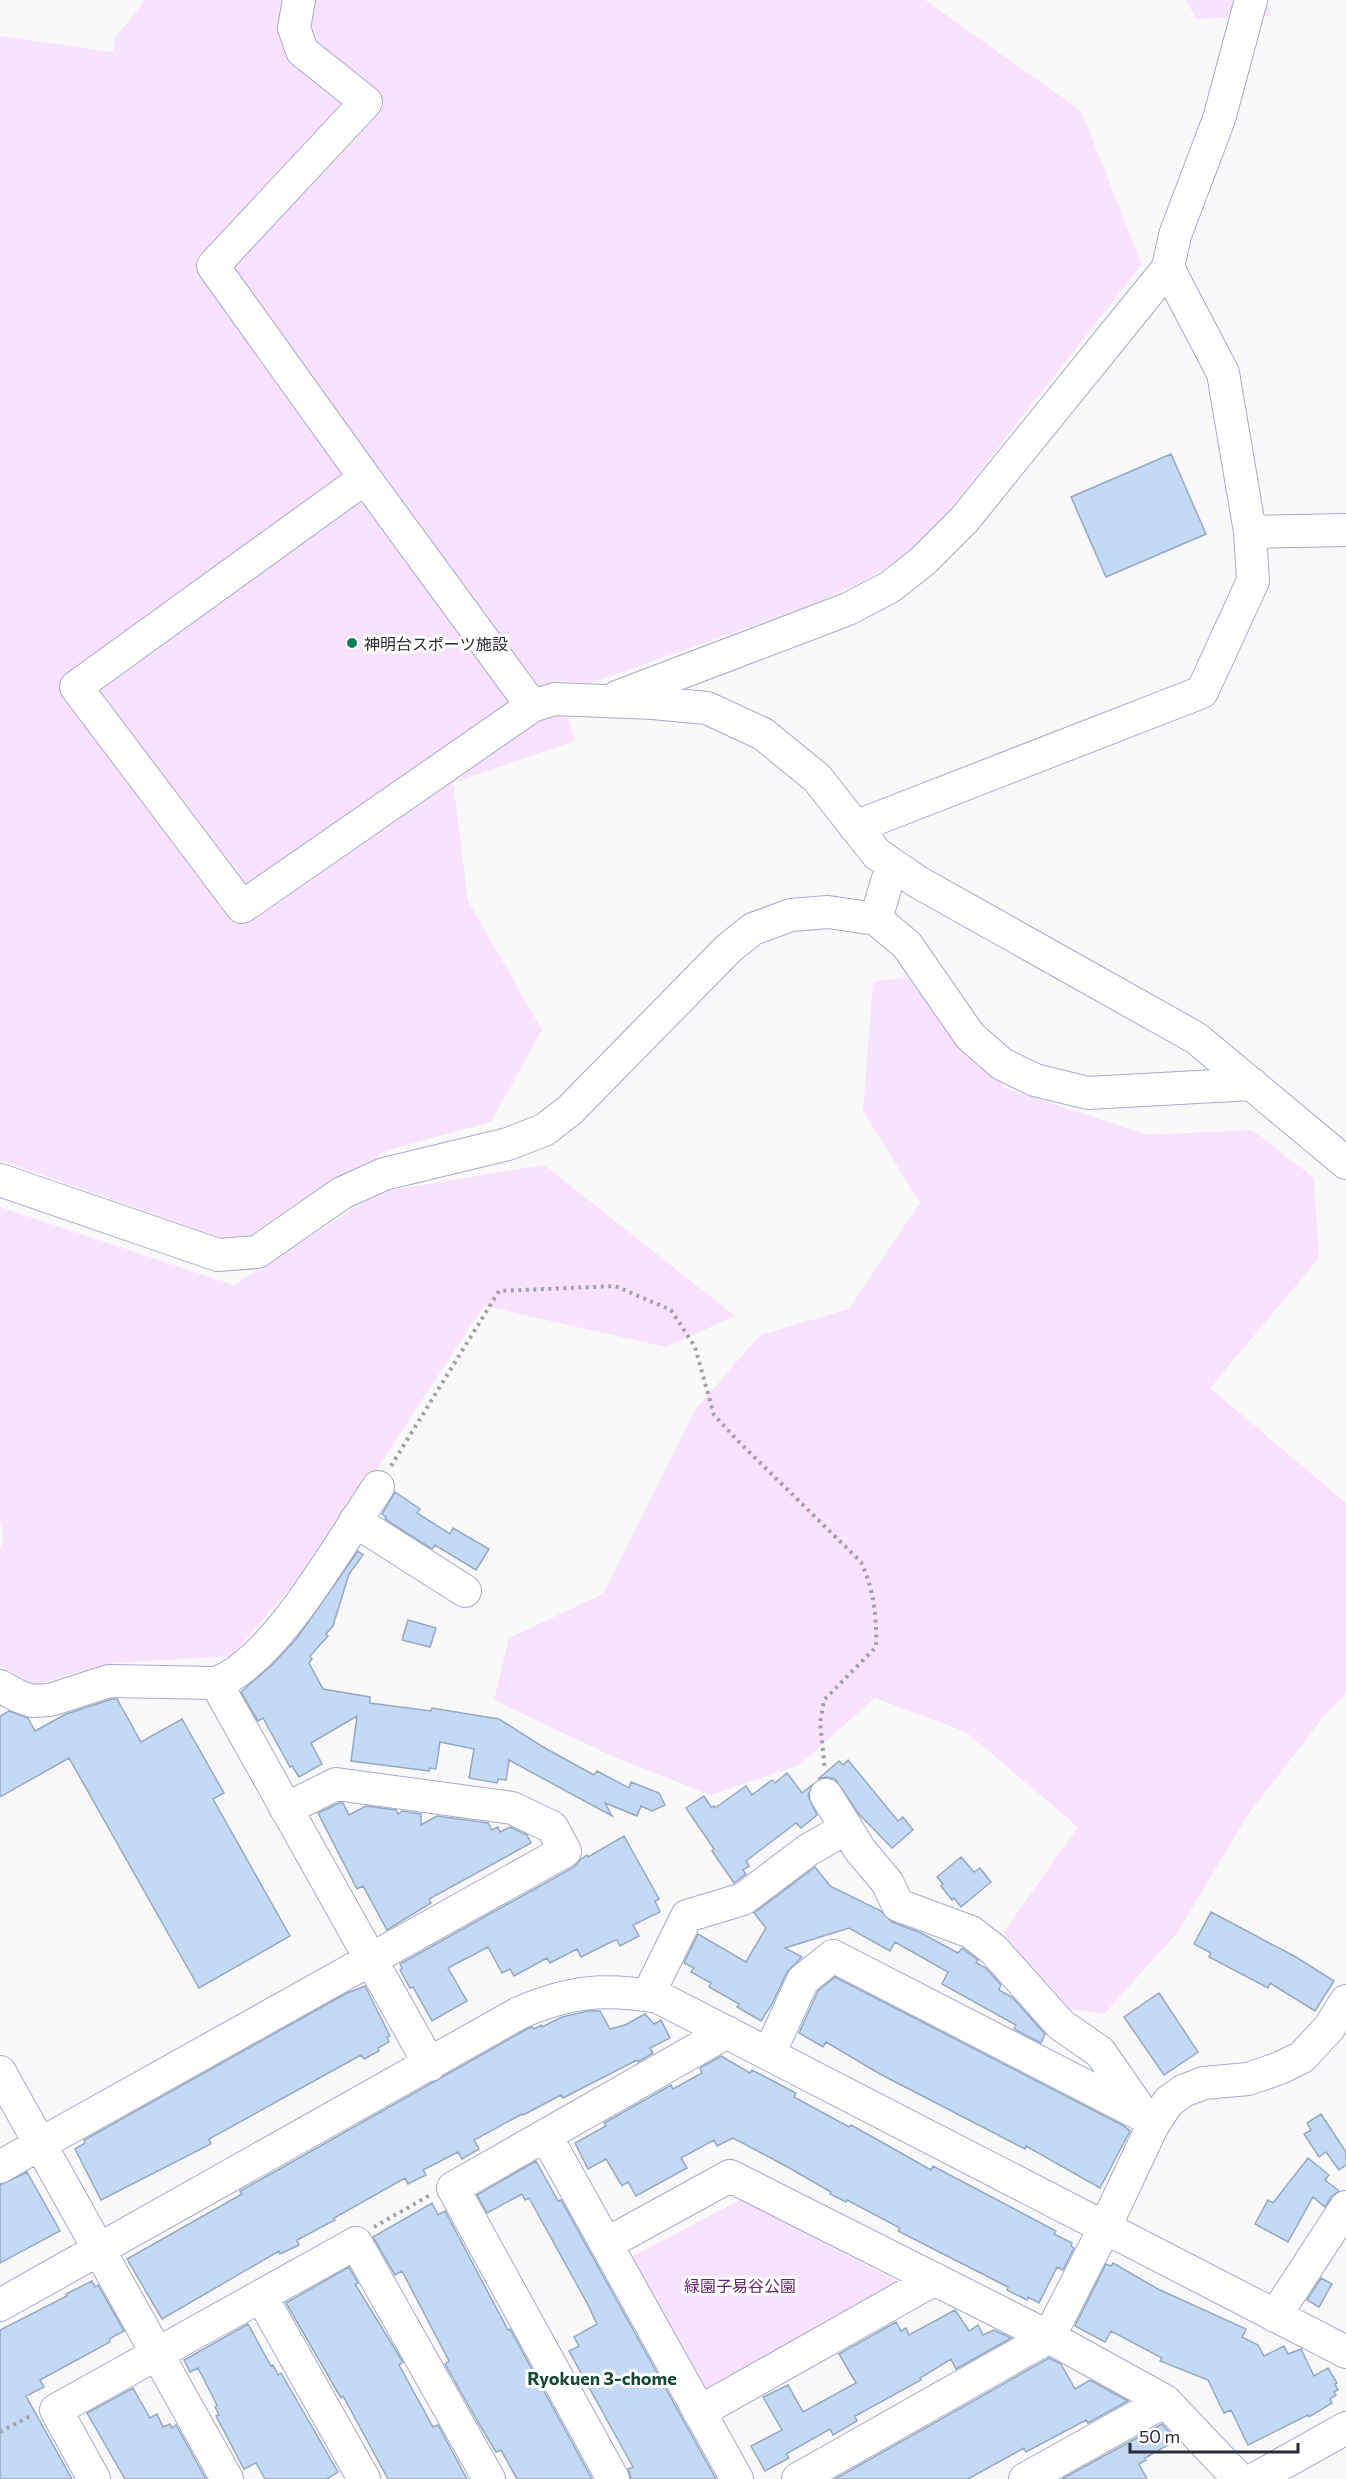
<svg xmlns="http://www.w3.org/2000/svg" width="1346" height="2479" font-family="Commissioner,'Noto Sans JP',sans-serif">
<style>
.green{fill:#f9e2fd}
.building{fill:#c3d9f5;stroke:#95a8c1;stroke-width:1.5}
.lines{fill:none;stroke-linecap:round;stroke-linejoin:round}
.minor-casing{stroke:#a5abc8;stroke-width:34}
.path{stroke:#a1a2a7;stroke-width:4;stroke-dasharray:3 4.5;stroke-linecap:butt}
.minor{stroke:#fff;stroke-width:32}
.poi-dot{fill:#09805f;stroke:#fff;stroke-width:2}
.labels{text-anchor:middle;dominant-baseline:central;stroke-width:6;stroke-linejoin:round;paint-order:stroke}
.poi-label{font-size:16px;fill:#292b37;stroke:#fff;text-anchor:start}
.park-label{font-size:16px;fill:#662172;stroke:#fff}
.neighbourhood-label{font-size:18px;font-weight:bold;fill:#164635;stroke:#fff}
</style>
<rect width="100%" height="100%" fill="#f9f9f9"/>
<path class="green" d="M 146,0 L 925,0 L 1081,111 L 1142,264 L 939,523 L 912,551 L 868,579 L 811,605 L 591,683 L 555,681 L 575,741 L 453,783 L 468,901 L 542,1030 L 491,1122 L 388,1150 L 264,1231 L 227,1240 L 0,1160 L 0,36 L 113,52 L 116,36 Z
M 1186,0 L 1267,0 L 1271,16 L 1196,19 Z
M 910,977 L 1005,1088 L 1148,1135 L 1252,1130 L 1314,1178 L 1319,1258 L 1210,1388 L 1346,1503 L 1346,1694 L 1324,1716 L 1247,1816 L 1177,1933 L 1104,2014 L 1063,2008 L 1003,1933 L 1078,1827 L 966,1732 L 875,1698 L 799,1765 L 711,1795 L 616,1758 L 494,1700 L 509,1638 L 603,1594 L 695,1410 L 760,1335 L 849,1309 L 920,1203 L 863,1111 L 873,982 Z
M 544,1165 L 735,1316 L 666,1347 L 484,1306 L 358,1497 L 307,1568 L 232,1656 L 114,1663 L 33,1685 L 0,1666 L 0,1550 L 4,1540 L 0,1521 L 0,1207 L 234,1285 L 380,1192 Z
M 742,2199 L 901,2283 L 705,2390 L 631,2257 Z"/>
<path class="building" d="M 1171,454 L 1206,534 L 1106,577 L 1071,497 Z
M 395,1492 L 420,1509 L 417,1513 L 450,1534 L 453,1528 L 489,1549 L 476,1570 L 435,1545 L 432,1549 L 385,1519 L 386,1517 L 382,1514 Z
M 358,1551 L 363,1555 L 349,1574 L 333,1626 L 326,1634 L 328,1636 L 310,1656 L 312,1659 L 309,1663 L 323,1689 L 370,1697 L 370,1703 L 431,1711 L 432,1708 L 499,1719 L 543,1747 L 594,1775 L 597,1771 L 629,1788 L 631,1782 L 659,1793 L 665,1805 L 652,1811 L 641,1806 L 637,1816 L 605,1803 L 612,1816 L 509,1760 L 506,1780 L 498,1779 L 497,1783 L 469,1778 L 474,1749 L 440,1742 L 436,1769 L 430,1768 L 429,1771 L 351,1761 L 357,1716 L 311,1743 L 322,1764 L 299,1777 L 292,1766 L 290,1767 L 263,1718 L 258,1721 L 241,1692 L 273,1664 L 297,1638 Z
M 408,1620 L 436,1628 L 430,1647 L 402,1640 Z
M 112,1699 L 117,1699 L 141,1742 L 182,1719 L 224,1793 L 213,1799 L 290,1936 L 199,1988 L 69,1758 L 0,1797 L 0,1716 L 9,1711 L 28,1718 L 35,1731 L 66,1714 Z
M 848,1760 L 898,1821 L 903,1817 L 913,1830 L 892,1848 L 858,1813 L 835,1779 L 826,1777 L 818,1779 L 839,1761 L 843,1765 Z
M 787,1773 L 802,1793 L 812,1785 L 808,1796 L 817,1815 L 801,1828 L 796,1823 L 746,1861 L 749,1866 L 743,1870 L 746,1874 L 734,1883 L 712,1851 L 714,1849 L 686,1808 L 704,1796 L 711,1807 L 714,1806 L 715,1808 L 746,1786 L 752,1795 L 772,1780 L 775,1783 Z
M 339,1803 L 343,1803 L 349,1815 L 366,1806 L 396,1810 L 398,1814 L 402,1811 L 421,1814 L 421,1825 L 437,1816 L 488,1823 L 492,1830 L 498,1827 L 500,1832 L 510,1827 L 527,1835 L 531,1843 L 429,1899 L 431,1903 L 387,1930 L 363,1886 L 357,1889 L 318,1813 Z
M 624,1836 L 659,1899 L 655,1901 L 660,1912 L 633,1925 L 639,1936 L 620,1946 L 617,1940 L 613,1941 L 581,1957 L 577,1949 L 550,1963 L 547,1958 L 514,1976 L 510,1969 L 502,1973 L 488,1947 L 448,1968 L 467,2001 L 432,2021 L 413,1987 L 410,1988 L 400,1970 L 402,1968 L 400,1964 L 574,1867 L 581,1859 L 587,1855 L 588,1857 Z
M 961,1857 L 974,1872 L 980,1868 L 991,1882 L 961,1907 L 954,1898 L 952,1900 L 941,1886 L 943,1884 L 937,1877 Z
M 815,1867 L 830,1886 L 881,1911 L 892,1922 L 921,1933 L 958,1953 L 962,1948 L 978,1960 L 976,1963 L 986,1968 L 1001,1985 L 999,1990 L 1012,1997 L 1045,2034 L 1041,2043 L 1014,2029 L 1016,2025 L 942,1984 L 948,1972 L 895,1942 L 890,1951 L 849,1928 L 785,1948 L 802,1957 L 787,1972 L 772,2004 L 761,2021 L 737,2007 L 739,2004 L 709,1987 L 711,1983 L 691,1972 L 694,1968 L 684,1963 L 698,1934 L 746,1962 L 766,1928 L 754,1913 Z
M 1211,1912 L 1296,1957 L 1334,1981 L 1315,2011 L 1270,1983 L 1268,1988 L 1209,1957 L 1211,1953 L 1194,1944 Z
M 835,1977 L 1124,2126 L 1130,2131 L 1100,2188 L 1026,2146 L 1025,2149 L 880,2074 L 826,2042 L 823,2047 L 799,2033 L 818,1991 Z
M 365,1986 L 390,2036 L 387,2037 L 389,2042 L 378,2048 L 379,2051 L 364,2059 L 361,2055 L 209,2139 L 211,2144 L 101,2200 L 75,2149 L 85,2143 L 84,2140 L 347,1993 Z
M 1159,1993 L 1198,2052 L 1164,2075 L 1124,2017 Z
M 588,2011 L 600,2011 L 610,2029 L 625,2025 L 645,2014 L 654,2024 L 661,2020 L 670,2038 L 650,2048 L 653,2053 L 638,2062 L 637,2060 L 563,2098 L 561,2095 L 523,2115 L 522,2114 L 474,2140 L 479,2149 L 462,2159 L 458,2152 L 423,2170 L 426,2175 L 408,2184 L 405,2178 L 334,2218 L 335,2220 L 297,2240 L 299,2245 L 280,2254 L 279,2251 L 162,2319 L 127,2259 L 242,2194 L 240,2191 L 276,2171 L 527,2029 L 532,2027 L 534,2029 L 541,2025 L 542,2027 L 562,2017 Z
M 721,2056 L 750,2073 L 752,2070 L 775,2082 L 796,2093 L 794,2097 L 849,2127 L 851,2125 L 878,2140 L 931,2170 L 933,2166 L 1056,2231 L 1054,2234 L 1072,2243 L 1071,2246 L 1074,2248 L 1063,2270 L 1057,2267 L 1039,2303 L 1028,2297 L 1027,2300 L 1007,2290 L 1008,2287 L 898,2231 L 900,2228 L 847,2200 L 846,2202 L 830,2194 L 831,2192 L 784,2165 L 733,2138 L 717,2146 L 714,2140 L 681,2158 L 687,2168 L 636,2196 L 628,2182 L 622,2186 L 606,2159 L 588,2169 L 575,2143 L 606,2126 L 604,2123 L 671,2085 L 673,2089 L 702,2073 L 700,2068 Z
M 1321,2114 L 1346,2152 L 1346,2165 L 1339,2170 L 1326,2152 L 1319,2157 L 1304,2134 L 1311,2130 L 1307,2123 Z
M 1308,2158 L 1329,2175 L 1325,2180 L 1339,2191 L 1331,2197 L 1325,2207 L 1313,2197 L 1288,2242 L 1255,2224 L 1268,2200 L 1273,2203 Z
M 536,2161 L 558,2201 L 561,2200 L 716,2479 L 631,2479 L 628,2469 L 633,2467 L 569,2351 L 579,2346 L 574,2337 L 597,2324 L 587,2303 L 529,2198 L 525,2200 L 522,2194 L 487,2213 L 477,2195 Z
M 27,2172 L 60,2231 L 0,2263 L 0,2185 Z
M 432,2203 L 438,2215 L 445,2211 L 508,2330 L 510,2329 L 592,2479 L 517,2479 L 501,2450 L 496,2452 L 478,2422 L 445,2364 L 449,2361 L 402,2271 L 395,2275 L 373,2237 Z
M 1113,2263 L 1158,2289 L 1246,2329 L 1242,2337 L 1258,2345 L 1264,2356 L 1284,2346 L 1288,2354 L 1301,2349 L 1314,2376 L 1328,2368 L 1337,2383 L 1335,2384 L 1338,2390 L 1334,2392 L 1336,2395 L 1330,2399 L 1332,2403 L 1309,2417 L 1308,2415 L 1248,2445 L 1231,2410 L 1224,2413 L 1208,2380 L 1160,2361 L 1162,2358 L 1111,2331 L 1105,2342 L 1075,2326 L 1106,2264 L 1111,2266 Z
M 349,2267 L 358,2283 L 355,2284 L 403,2362 L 399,2365 L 433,2427 L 438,2425 L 467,2479 L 388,2479 L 343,2396 L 341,2398 L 286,2303 Z
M 1321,2278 L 1332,2284 L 1319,2307 L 1307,2300 Z
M 92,2281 L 95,2287 L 98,2285 L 124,2331 L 109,2339 L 110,2342 L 40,2380 L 44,2387 L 26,2396 L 72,2479 L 0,2479 L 0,2330 L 67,2296 L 66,2294 Z
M 955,2310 L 969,2331 L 978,2325 L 983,2335 L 994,2330 L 1011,2338 L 956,2369 L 951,2359 L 920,2378 L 921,2380 L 855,2416 L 857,2421 L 833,2435 L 830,2429 L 786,2454 L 789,2458 L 765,2471 L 751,2446 L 782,2430 L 763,2397 L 788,2385 L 803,2412 L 856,2383 L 839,2354 L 896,2322 L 901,2331 L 906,2328 L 909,2335 Z
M 248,2324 L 271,2366 L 273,2365 L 278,2375 L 281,2373 L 338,2472 L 327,2479 L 265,2479 L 256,2463 L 244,2469 L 216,2416 L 219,2415 L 215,2407 L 217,2405 L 198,2368 L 190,2372 L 184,2360 Z
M 1049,2358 L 1061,2364 L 1075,2389 L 1090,2380 L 1128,2401 L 1088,2423 L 1086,2420 L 1026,2452 L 1024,2448 L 968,2479 L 835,2479 Z
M 133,2388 L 150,2418 L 157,2414 L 163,2427 L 170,2424 L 172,2428 L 176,2425 L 206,2479 L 125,2479 L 87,2413 Z
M 1162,2424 L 1174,2437 L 1166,2441 L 1168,2445 L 1145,2458 L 1146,2460 L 1139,2464 L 1147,2479 L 1062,2479 Z"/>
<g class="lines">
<defs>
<path id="minor" d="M 299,0 L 294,28 L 302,51 L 366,102 L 213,266 L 365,478 L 76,687 L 242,907 L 532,706
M 365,478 L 532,706 L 555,699 L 653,703 L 707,708 L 763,734 L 817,778 L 877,854 L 918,882 L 1196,1038 L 1346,1163
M 1250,532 L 1346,530
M 617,697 L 848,609 L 890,587 L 923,561 L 964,520 L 1168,268
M 855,827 L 1202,692 L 1253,581 L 1250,532 L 1223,373 L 1168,268 L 1175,235 L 1219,119 L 1251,0
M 876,919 L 892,865
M 0,1180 L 218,1255 L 257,1252 L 342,1193 L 384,1174 L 508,1144 L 544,1130 L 570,1110 L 729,948 L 753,929 L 791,915 L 828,912 L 876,919 L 907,945 L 970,1036 L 1002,1064 L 1035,1080 L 1088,1093 L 1252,1084
M 355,1521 L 465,1591
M 216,1683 L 430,2065
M 0,1686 L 18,1696 L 32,1701 L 50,1700 L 109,1681 L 216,1683 C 275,1662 342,1540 378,1487
M 826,1795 L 860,1850 L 887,1882 L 898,1905 L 971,1932 L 994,1950 L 1061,2025 L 1100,2052 L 1152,2127
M 648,1995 L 687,1916 L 743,1899 L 808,1850 L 847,1828
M 769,2054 L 803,1980 L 833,1956 L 1142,2115
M 0,2072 L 40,2144 L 0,2167
M 546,2136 L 737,2479
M 606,2244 L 730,2176 L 1049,2337 L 1165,2401 L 1239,2479
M 261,2296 L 364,2479
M 0,2305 L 519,2013 C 570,1991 603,1988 658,1997 L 1346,2352
M 1275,2316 L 1346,2207
M 699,2412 L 935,2279
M 94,2479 L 56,2410 L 356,2243 L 489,2479
M 227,2479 L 40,2144 L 565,1851 L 552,1827 L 512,1808 L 336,1784 L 286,1809
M 613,2479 L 453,2188 L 727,2032
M 798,2479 L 1049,2337 L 1105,2227 L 1152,2127 L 1168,2102 L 1183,2091 L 1204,2083 L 1248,2079 L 1280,2068 L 1302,2057 L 1329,2028 L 1346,2001
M 1025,2479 L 1165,2401
M 1255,2479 L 1346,2428"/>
</defs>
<use href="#minor" class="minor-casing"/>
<path class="path" d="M 391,1466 L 499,1291 L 615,1286 L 671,1310 L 695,1347 L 714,1415 L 738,1441 L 861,1562 C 874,1590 877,1617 876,1647 L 824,1700 L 820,1723 L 825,1770
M 374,2227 L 430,2195
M 0,2432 L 32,2415"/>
<use href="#minor" class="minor"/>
</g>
<circle class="poi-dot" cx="352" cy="643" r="6"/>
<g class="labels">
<g class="poi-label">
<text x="364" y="643">神明台スポーツ施設</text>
</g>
<g class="park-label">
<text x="740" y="2285">緑園子易谷公園</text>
</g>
<g class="neighbourhood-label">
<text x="602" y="2378">Ryokuen 3-chome</text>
</g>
</g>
<path d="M1130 2443v9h168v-9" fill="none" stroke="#292b37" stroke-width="3"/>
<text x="1139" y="2443" font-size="18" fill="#292b37" stroke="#ffffff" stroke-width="4.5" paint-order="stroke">50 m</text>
</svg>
